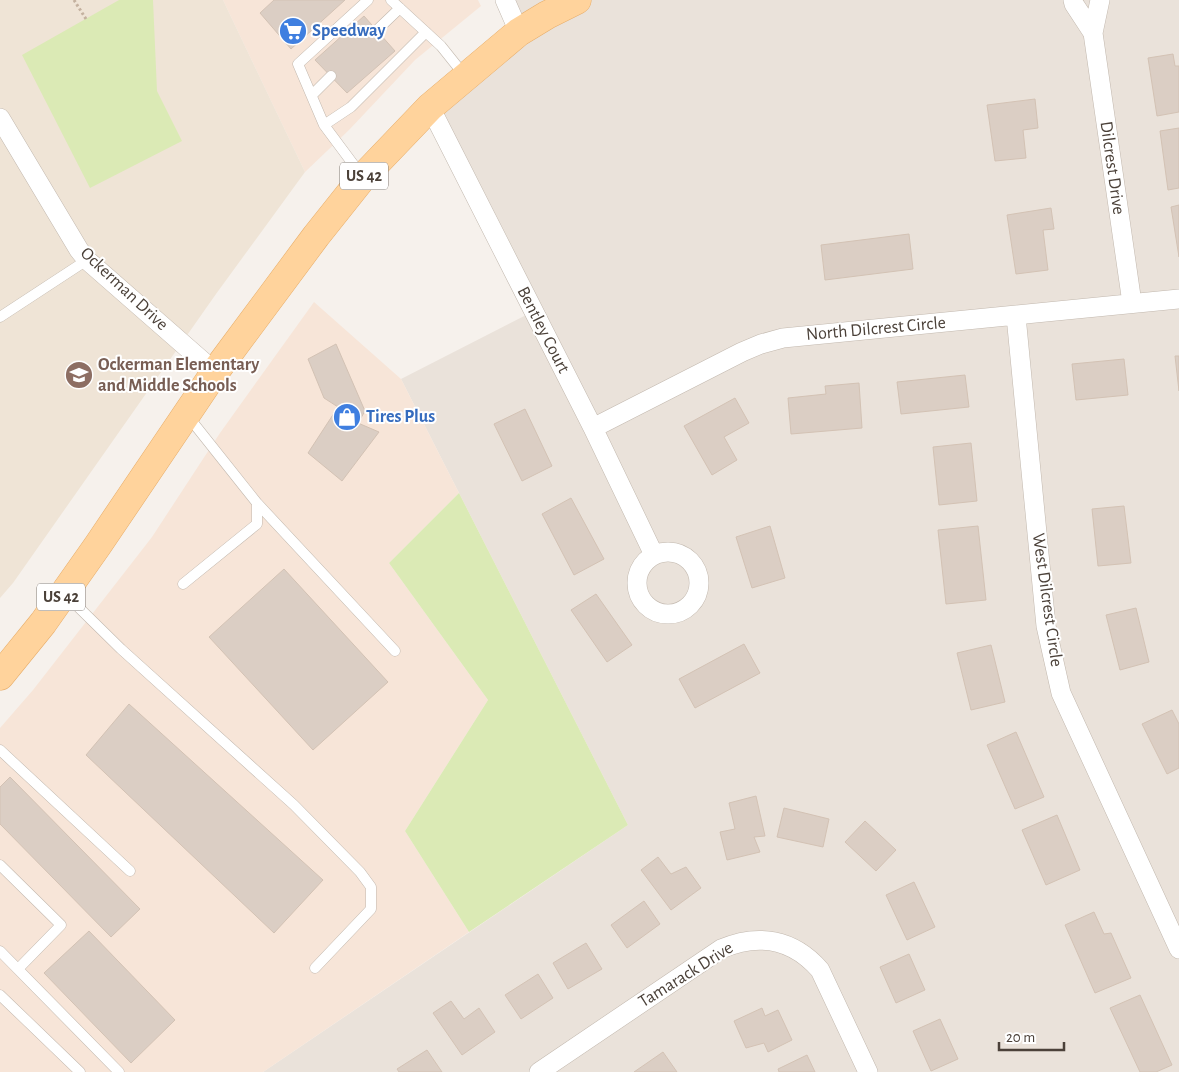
<svg xmlns="http://www.w3.org/2000/svg" width="1179" height="1072" font-family="'Alegreya Sans',sans-serif">
<style>
.residential{fill:#eae2da}
.commercial{fill:#f7e5d8}
.education{fill:#efe4d6}
.green{fill:#dbeab5}
.building{fill:#dbcec4;stroke:#d3c2b4}
.lines{fill:none;stroke-linecap:round;stroke-linejoin:round}
.service-casing{stroke:#c2b8ae;stroke-width:11}
.minor-casing{stroke:#c2b8ae;stroke-width:20}
.primary-casing{stroke:#e7ad69;stroke-width:29}
.path{stroke:#c4b19f;stroke-width:3;stroke-dasharray:2.5 2.5;stroke-linecap:butt}
.service{stroke:#fff;stroke-width:10}
.minor{stroke:#fff;stroke-width:19}
.primary{stroke:#ffd39c;stroke-width:28}
.labels{text-anchor:middle;dominant-baseline:central;stroke-width:4;stroke-linejoin:round;paint-order:stroke}
.shield{fill:#fff;stroke:#817a74;stroke-width:1}
.shield-label{font-size:16px;font-weight:bold;fill:#4b4139}
.shop-label{font-size:18px;font-weight:bold;fill:#366cbe;stroke:#fff;text-anchor:start}
.street-label{font-size:18px;fill:#4b4139;stroke:#fff}
.education-label{font-size:18px;font-weight:bold;fill:#785e54;stroke:#fff;text-anchor:start}
</style>
<rect width="100%" height="100%" fill="#f6f1ec"/>
<path class="residential" d="M 505,0 L 578,0 L 519,32 Z
M 586,0 L 1179,0 L 1179,1072 L 263,1072 L 628,825 L 401,379 L 534,311 L 430,107 Z"/>
<path class="commercial" d="M 223,0 L 478,0 L 481,6 L 415,60 L 349,130 L 305,172 Z
M 314,302 L 401,379 L 459,493 L 389,563 L 488,700 L 405,831 L 469,932 L 263,1072 L 0,1072 L 0,728 L 33,690 L 152,537 L 220,433 Z"/>
<path class="education" d="M 0,0 L 223,0 L 305,172 L 216,294 L 13,583 L 0,598 Z"/>
<path class="green" d="M 119,0 L 153,0 L 157,91 L 182,141 L 90,188 L 22,55 Z
M 459,493 L 628,825 L 469,932 L 405,831 L 488,700 L 389,563 Z"/>
<path class="building" d="M 274,0 L 345,0 L 291,49 L 260,13 Z
M 364,16 L 395,51 L 347,93 L 315,60 Z
M 1173,54 L 1175,66 L 1179,66 L 1179,112 L 1157,116 L 1148,58 Z
M 1035,99 L 1038,128 L 1023,130 L 1026,158 L 995,161 L 987,105 Z
M 1179,128 L 1179,188 L 1168,190 L 1160,131 Z
M 1179,205 L 1179,257 L 1171,207 Z
M 1051,208 L 1054,229 L 1043,230 L 1048,270 L 1016,274 L 1007,215 Z
M 909,234 L 913,269 L 825,280 L 821,245 Z
M 336,344 L 365,411 L 358,423 L 379,432 L 342,481 L 308,453 L 338,407 L 324,398 L 308,359 Z
M 1175,356 L 1179,356 L 1179,391 Z
M 1124,359 L 1128,395 L 1076,400 L 1072,364 Z
M 965,375 L 969,407 L 901,414 L 897,382 Z
M 859,383 L 862,428 L 791,434 L 788,398 L 826,394 L 825,386 Z
M 735,398 L 749,423 L 724,437 L 737,460 L 712,475 L 684,426 Z
M 525,409 L 552,466 L 522,481 L 494,424 Z
M 971,443 L 977,501 L 939,505 L 933,447 Z
M 571,498 L 604,559 L 574,575 L 542,514 Z
M 1124,506 L 1131,563 L 1098,566 L 1092,509 Z
M 770,526 L 785,578 L 752,588 L 736,537 Z
M 978,526 L 986,600 L 946,604 L 938,530 Z
M 284,569 L 388,682 L 313,750 L 209,637 Z
M 596,594 L 632,645 L 607,662 L 571,610 Z
M 1136,608 L 1149,662 L 1120,670 L 1106,615 Z
M 744,644 L 760,673 L 695,708 L 679,679 Z
M 991,645 L 1005,702 L 971,710 L 957,653 Z
M 129,704 L 323,880 L 274,933 L 86,755 Z
M 1172,710 L 1179,724 L 1179,768 L 1167,774 L 1142,724 Z
M 1016,732 L 1044,797 L 1015,809 L 987,745 Z
M 10,777 L 140,909 L 111,937 L 0,824 L 0,787 Z
M 756,796 L 765,836 L 754,837 L 760,852 L 727,860 L 720,832 L 735,829 L 729,803 Z
M 784,808 L 829,819 L 823,847 L 777,837 Z
M 1057,815 L 1080,870 L 1046,885 L 1022,830 Z
M 865,821 L 896,850 L 876,871 L 845,842 Z
M 658,857 L 671,874 L 686,867 L 701,888 L 671,910 L 641,870 Z
M 914,882 L 935,927 L 907,940 L 886,895 Z
M 644,901 L 660,924 L 627,948 L 611,925 Z
M 1094,912 L 1104,934 L 1111,933 L 1131,978 L 1095,993 L 1065,925 Z
M 89,931 L 175,1020 L 131,1063 L 44,973 Z
M 586,943 L 602,969 L 568,989 L 553,963 Z
M 909,954 L 925,990 L 896,1003 L 880,967 Z
M 538,974 L 553,998 L 521,1019 L 505,995 Z
M 1140,995 L 1172,1065 L 1156,1072 L 1140,1072 L 1110,1008 Z
M 451,1001 L 464,1019 L 479,1008 L 495,1032 L 462,1055 L 433,1013 Z
M 762,1008 L 765,1016 L 778,1010 L 792,1040 L 768,1052 L 764,1043 L 746,1048 L 734,1021 Z
M 940,1019 L 958,1059 L 931,1071 L 913,1031 Z
M 427,1050 L 442,1072 L 399,1072 L 397,1069 Z
M 663,1052 L 677,1072 L 634,1072 Z
M 807,1055 L 815,1072 L 779,1072 L 778,1069 Z"/>
<g class="lines">
<defs>
<path id="service" d="M 391,0 L 441,46 L 465,76
M 377,30 L 400,8
M 312,95 L 331,76
M 324,125 L 351,107 L 426,32
M 362,176 L 324,125 L 298,64 L 368,0
M 0,317 L 87,260
M 257,503 L 395,651
M 183,584 L 257,524 L 257,503 L 187,415
M 65,594 L 121,649 L 294,805 L 360,872 L 371,887 L 371,909 L 315,968
M 0,750 L 130,871
M 0,865 L 61,925 L 18,969
M 0,951 L 119,1072
M 0,995 L 80,1072"/>
<path id="minor" d="M 505,0 L 519,32
M 1073,0 L 1074,4 L 1093,33
M 1100,0 L 1093,33 L 1132,303
M 430,107 L 593,428 L 654,555
M 0,118 L 79,250 L 87,260 L 215,372
M 1016,316 L 1046,626 L 1061,693 L 1179,949
M 593,428 L 742,352 L 761,344 L 783,338 L 1179,299
M637 583a31 31 0 1 1 62 0a31 31 0 1 1-62 0Z
M 539,1072 L 721,949 C 758,933 793,939 820,970 L 868,1072"/>
<path id="primary" d="M 0,676 L 43,623 L 98,545 L 215,372 L 316,236 L 363,177 L 430,107 L 519,32 L 547,15 L 577,0"/>
</defs>
<use href="#service" class="service-casing"/>
<use href="#minor" class="minor-casing"/>
<use href="#primary" class="primary-casing"/>
<path class="path" d="M 74,0 L 86,19"/>
<use href="#service" class="service"/>
<use href="#minor" class="minor"/>
<use href="#primary" class="primary"/>
</g>
<defs>
<symbol id="supermarket-disc" viewBox="-11 -11 22 22"><circle r="9.5" fill="#3f7fe0" stroke="#fff"/><path d="M-6-5.5h2.5l.6 2H6L4.5 2H-2.5L-4.4-4H-6ZM-1.5 3.2a1.3 1.3 0 1 0 .1 0ZM3 3.2a1.3 1.3 0 1 0 .1 0Z" fill="#fff"/></symbol>
<symbol id="school-disc" viewBox="-11 -11 22 22"><circle r="9.5" fill="#8d6e63" stroke="#fff"/><path d="M0-5L7-2L0 1L-7-2ZM-4 1L0 2.5L4 1V4Q0 6-4 4Z" fill="#fff"/></symbol>
<symbol id="shop-disc" viewBox="-11 -11 22 22"><circle r="9.5" fill="#3f7fe0" stroke="#fff"/><path d="M-5-2.5h2.3a2.7 3.5 0 0 1 5.4 0H5L5.5 6h-11ZM-1.5-2.5h3a1.5 2.3 0 0 0-3 0Z" fill="#fff"/></symbol>
</defs>
<g fill-rule="evenodd">
<use href="#supermarket-disc" x="277" y="15" width="32" height="32"/>
<use href="#school-disc" x="63" y="359" width="32" height="32"/>
<use href="#shop-disc" x="331" y="401" width="32" height="32"/>
</g>
<g class="labels">
<g class="shield">
<rect x="340" y="162.5" width="48" height="27" rx="4"/>
<rect x="37" y="583.5" width="48" height="27" rx="4"/>
</g>
<g class="shield-label">
<text x="364" y="176">US 42</text>
<text x="61" y="597">US 42</text>
</g>
<g class="shop-label">
<text x="312" y="31">Speedway</text>
<text x="366" y="417">Tires Plus</text>
</g>
<g class="street-label">
<text transform="translate(1112 168) rotate(82)">Dilcrest Drive</text>
<text transform="translate(124 289) rotate(43)">Ockerman Drive</text>
<text transform="translate(876 329) rotate(-5)">North Dilcrest Circle</text>
<text transform="translate(543 330) rotate(63)">Bentley Court</text>
<text transform="translate(1047 600) rotate(82)">West Dilcrest Circle</text>
<text transform="translate(686 975) rotate(-32)">Tamarack Drive</text>
</g>
<g class="education-label">
<text x="98" y="365">Ockerman Elementary<tspan x="98" dy="21">and Middle Schools</tspan></text>
</g>
</g>
<path d="M999 1042v8h65v-8" fill="none" stroke="#4b4139" stroke-width="2.5"/>
<text x="1006" y="1042" font-size="15" fill="#4b4139" stroke="#ffffff" stroke-width="4" paint-order="stroke">20 m</text>
</svg>
